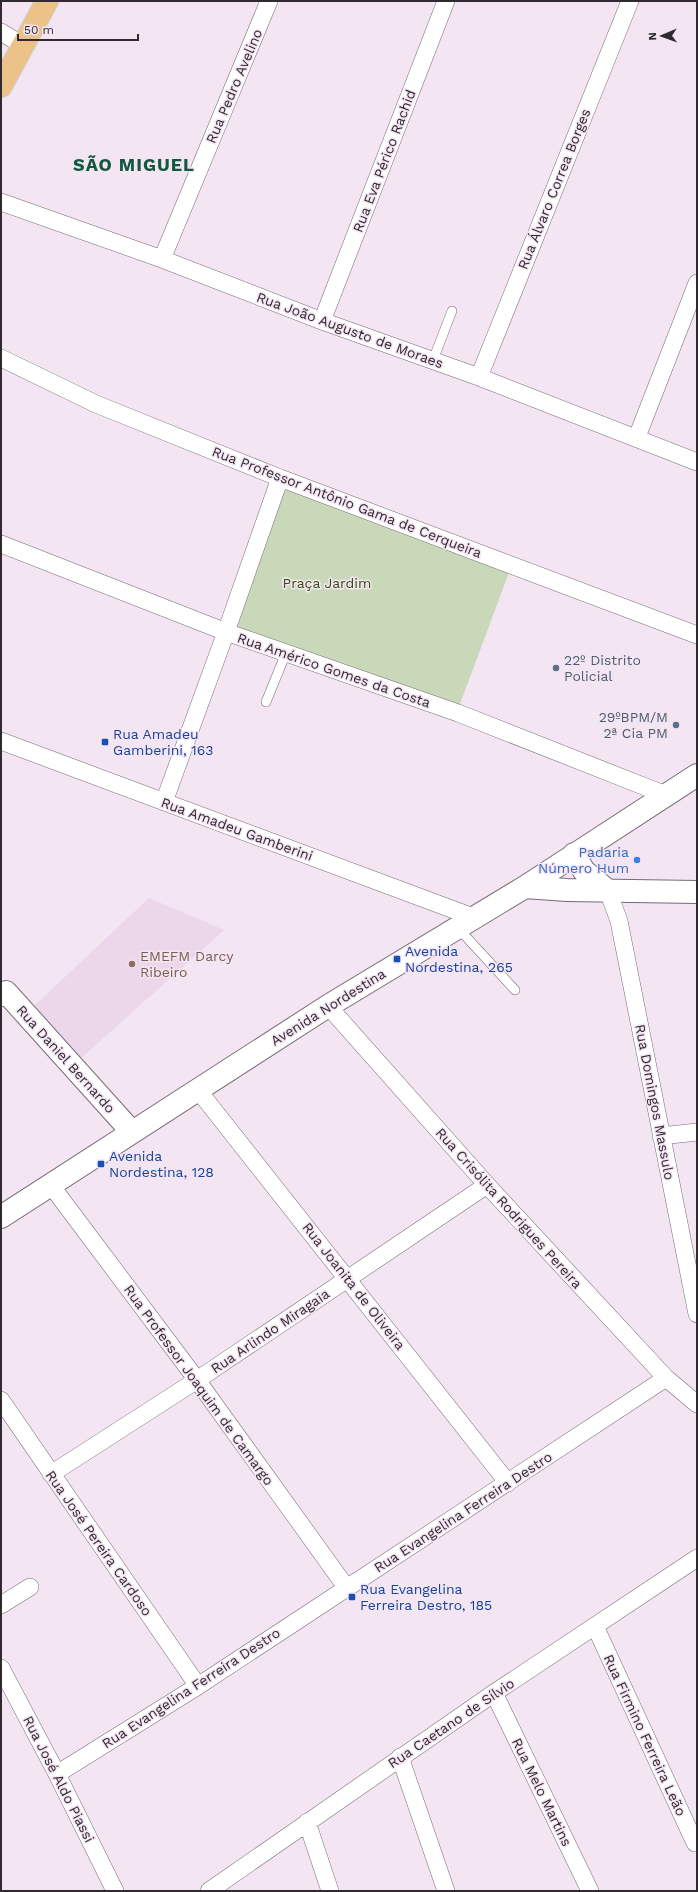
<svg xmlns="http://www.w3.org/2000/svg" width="698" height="1892" font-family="'Work Sans',sans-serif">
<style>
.built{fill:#ecd6ea}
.green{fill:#c9d8b8}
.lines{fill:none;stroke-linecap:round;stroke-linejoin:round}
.lane-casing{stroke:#776a76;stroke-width:10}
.street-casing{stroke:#776a76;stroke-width:18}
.secondary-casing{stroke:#776a76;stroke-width:24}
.primary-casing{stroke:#d1d0d1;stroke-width:24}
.lane{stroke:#fff;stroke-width:9}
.street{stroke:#fff;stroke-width:17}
.secondary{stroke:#fff;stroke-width:22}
.primary{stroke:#ecc288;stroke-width:22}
.service-dot{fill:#5c6f8a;stroke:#f4e5f3;stroke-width:1.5}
.transit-dot{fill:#1a4fb4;stroke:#f4e5f3;stroke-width:1.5}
.shop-dot{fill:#3f7fe0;stroke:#f4e5f3;stroke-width:1.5}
.education-dot{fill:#8d6e63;stroke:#f4e5f3;stroke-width:1.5}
.labels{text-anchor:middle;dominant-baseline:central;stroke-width:3;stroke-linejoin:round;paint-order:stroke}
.street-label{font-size:14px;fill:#302a30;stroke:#f4e5f3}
.park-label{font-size:14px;fill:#354c0c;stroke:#f4e5f3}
.service-label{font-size:14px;fill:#4e5e75;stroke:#f4e5f3;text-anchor:start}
.transit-label{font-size:14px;fill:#164399;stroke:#f4e5f3;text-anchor:start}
.shop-label{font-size:14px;fill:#366cbe;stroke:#f4e5f3;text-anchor:end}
.education-label{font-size:14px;fill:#785e54;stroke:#f4e5f3;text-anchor:start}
.district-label{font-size:18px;font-weight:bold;letter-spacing:1px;fill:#12583f;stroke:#f4e5f3}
</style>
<rect width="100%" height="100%" fill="#f4e5f3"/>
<path class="built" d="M 149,898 L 224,930 L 80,1059 L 33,1007 Z"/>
<path class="green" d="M 281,481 L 511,567 L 457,712 L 222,630 Z"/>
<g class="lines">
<defs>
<path id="lane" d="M 433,360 L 452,311
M 266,702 L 286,653
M 458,928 L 515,990"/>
<path id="street" d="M 1,32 L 24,46
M 1,202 L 162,259 L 322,321 L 479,377 L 697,462
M 162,259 L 269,1
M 322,321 L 446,1
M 1,358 L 96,404 L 280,478 L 697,635
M 479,377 L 630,1
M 637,437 L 697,283
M 1,544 L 226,632 L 458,713 L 666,795
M 1,741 L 473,917
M 164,802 L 226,632 L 280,478
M 608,891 L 619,921 L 697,1314
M 328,1006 L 487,1185 L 666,1378 L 697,1404
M 198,1090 L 508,1483
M 661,1136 L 697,1132
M 50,1184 L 197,1380 L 346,1587
M 1,1400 L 198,1686
M 51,1474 L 197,1380 L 487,1185
M 1,1605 L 30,1587
M 595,1626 L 695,1843
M 1,1668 L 57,1774 L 115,1891
M 494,1693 L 590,1891
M 400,1757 L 446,1891
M 57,1774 L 198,1686 L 666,1378
M 307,1822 L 330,1891
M 209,1891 L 494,1693 L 697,1558"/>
<path id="secondary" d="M 574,854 L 584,871 L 608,891
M 525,887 L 567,890 L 697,892
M 1,995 L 6,992 L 132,1132
M 1,1217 L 328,1006 L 525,887 L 697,775"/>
<path id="primary" d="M 1,86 L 47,1"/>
</defs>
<use href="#lane" class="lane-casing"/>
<use href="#street" class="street-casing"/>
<use href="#secondary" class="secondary-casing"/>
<use href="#primary" class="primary-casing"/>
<use href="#lane" class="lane"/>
<use href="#street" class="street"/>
<use href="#secondary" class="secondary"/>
<use href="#primary" class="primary"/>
</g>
<g class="service-dot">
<circle cx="556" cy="668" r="4"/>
<circle cx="676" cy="725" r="4"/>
</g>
<g class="transit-dot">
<rect x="101" y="738" width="8" height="8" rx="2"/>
<rect x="393" y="955" width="8" height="8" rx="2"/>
<rect x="97" y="1160" width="8" height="8" rx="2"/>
<rect x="348" y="1593" width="8" height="8" rx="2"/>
</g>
<circle class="shop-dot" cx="637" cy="860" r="4"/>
<circle class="education-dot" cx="132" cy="964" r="4"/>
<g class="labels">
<g class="street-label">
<text transform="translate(234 86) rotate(-67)">Rua Pedro Avelino</text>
<text transform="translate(384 161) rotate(-69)">Rua Eva Périco Rachid</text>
<text transform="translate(554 189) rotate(-68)">Rua Álvaro Correa Borges</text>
<text transform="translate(350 330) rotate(20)">Rua João Augusto de Moraes</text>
<text transform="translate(347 502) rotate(21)">Rua Professor Antônio Gama de Cerqueira</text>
<text transform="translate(334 670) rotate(19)">Rua Américo Gomes da Costa</text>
<text transform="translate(237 829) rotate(20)">Rua Amadeu Gamberini</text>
<text transform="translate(328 1007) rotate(-32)">Avenida Nordestina</text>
<text transform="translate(66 1059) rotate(48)">Rua Daniel Bernardo</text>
<text transform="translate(655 1102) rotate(79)">Rua Domingos Massulo</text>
<text transform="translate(509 1208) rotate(48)">Rua Crisólita Rodrigues Pereira</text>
<text transform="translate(354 1286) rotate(52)">Rua Joanita de Oliveira</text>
<text transform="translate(270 1331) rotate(-34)">Rua Arlindo Miragaia</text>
<text transform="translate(199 1385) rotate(54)">Rua Professor Joaquim de Camargo</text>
<text transform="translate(463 1512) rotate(-33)">Rua Evangelina Ferreira Destro</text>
<text transform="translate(99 1543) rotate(55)">Rua José Pereira Cardoso</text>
<text transform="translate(191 1688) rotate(-33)">Rua Evangelina Ferreira Destro</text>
<text transform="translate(451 1723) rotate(-34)">Rua Caetano de Sílvio</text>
<text transform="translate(645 1735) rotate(65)">Rua Firmino Ferreira Leão</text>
<text transform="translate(59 1779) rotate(63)">Rua José Aldo Piassi</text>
<text transform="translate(542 1792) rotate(64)">Rua Melo Martins</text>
</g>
<g class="park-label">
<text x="327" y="583">Praça Jardim</text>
</g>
<g class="service-label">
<text x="564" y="660">22º Distrito<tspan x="564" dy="16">Policial</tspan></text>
<text x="668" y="717" text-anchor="end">29ºBPM/M<tspan x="668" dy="16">2ª Cia PM</tspan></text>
</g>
<g class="transit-label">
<text x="113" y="734">Rua Amadeu<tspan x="113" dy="16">Gamberini, 163</tspan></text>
<text x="405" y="951">Avenida<tspan x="405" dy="16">Nordestina, 265</tspan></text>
<text x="109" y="1156">Avenida<tspan x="109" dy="16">Nordestina, 128</tspan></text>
<text x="360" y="1589">Rua Evangelina<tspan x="360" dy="16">Ferreira Destro, 185</tspan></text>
</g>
<g class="shop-label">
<text x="629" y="852">Padaria<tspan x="629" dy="16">Número Hum</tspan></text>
</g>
<g class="education-label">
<text x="140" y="956">EMEFM Darcy<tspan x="140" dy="16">Ribeiro</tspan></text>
</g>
<g class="district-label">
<text x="134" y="164">SÃO MIGUEL</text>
</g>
</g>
<rect width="698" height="1892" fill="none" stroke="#302a30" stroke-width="4"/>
<g transform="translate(662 36) rotate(268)" stroke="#f4e5f3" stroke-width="3" paint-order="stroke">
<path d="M0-3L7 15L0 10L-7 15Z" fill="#302a30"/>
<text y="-6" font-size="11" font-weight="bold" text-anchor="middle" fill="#302a30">N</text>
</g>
<path d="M18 34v6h120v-6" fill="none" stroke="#302a30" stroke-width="2"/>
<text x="24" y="34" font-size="12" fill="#302a30" stroke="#f4e5f3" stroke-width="3" paint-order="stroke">50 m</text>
</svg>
